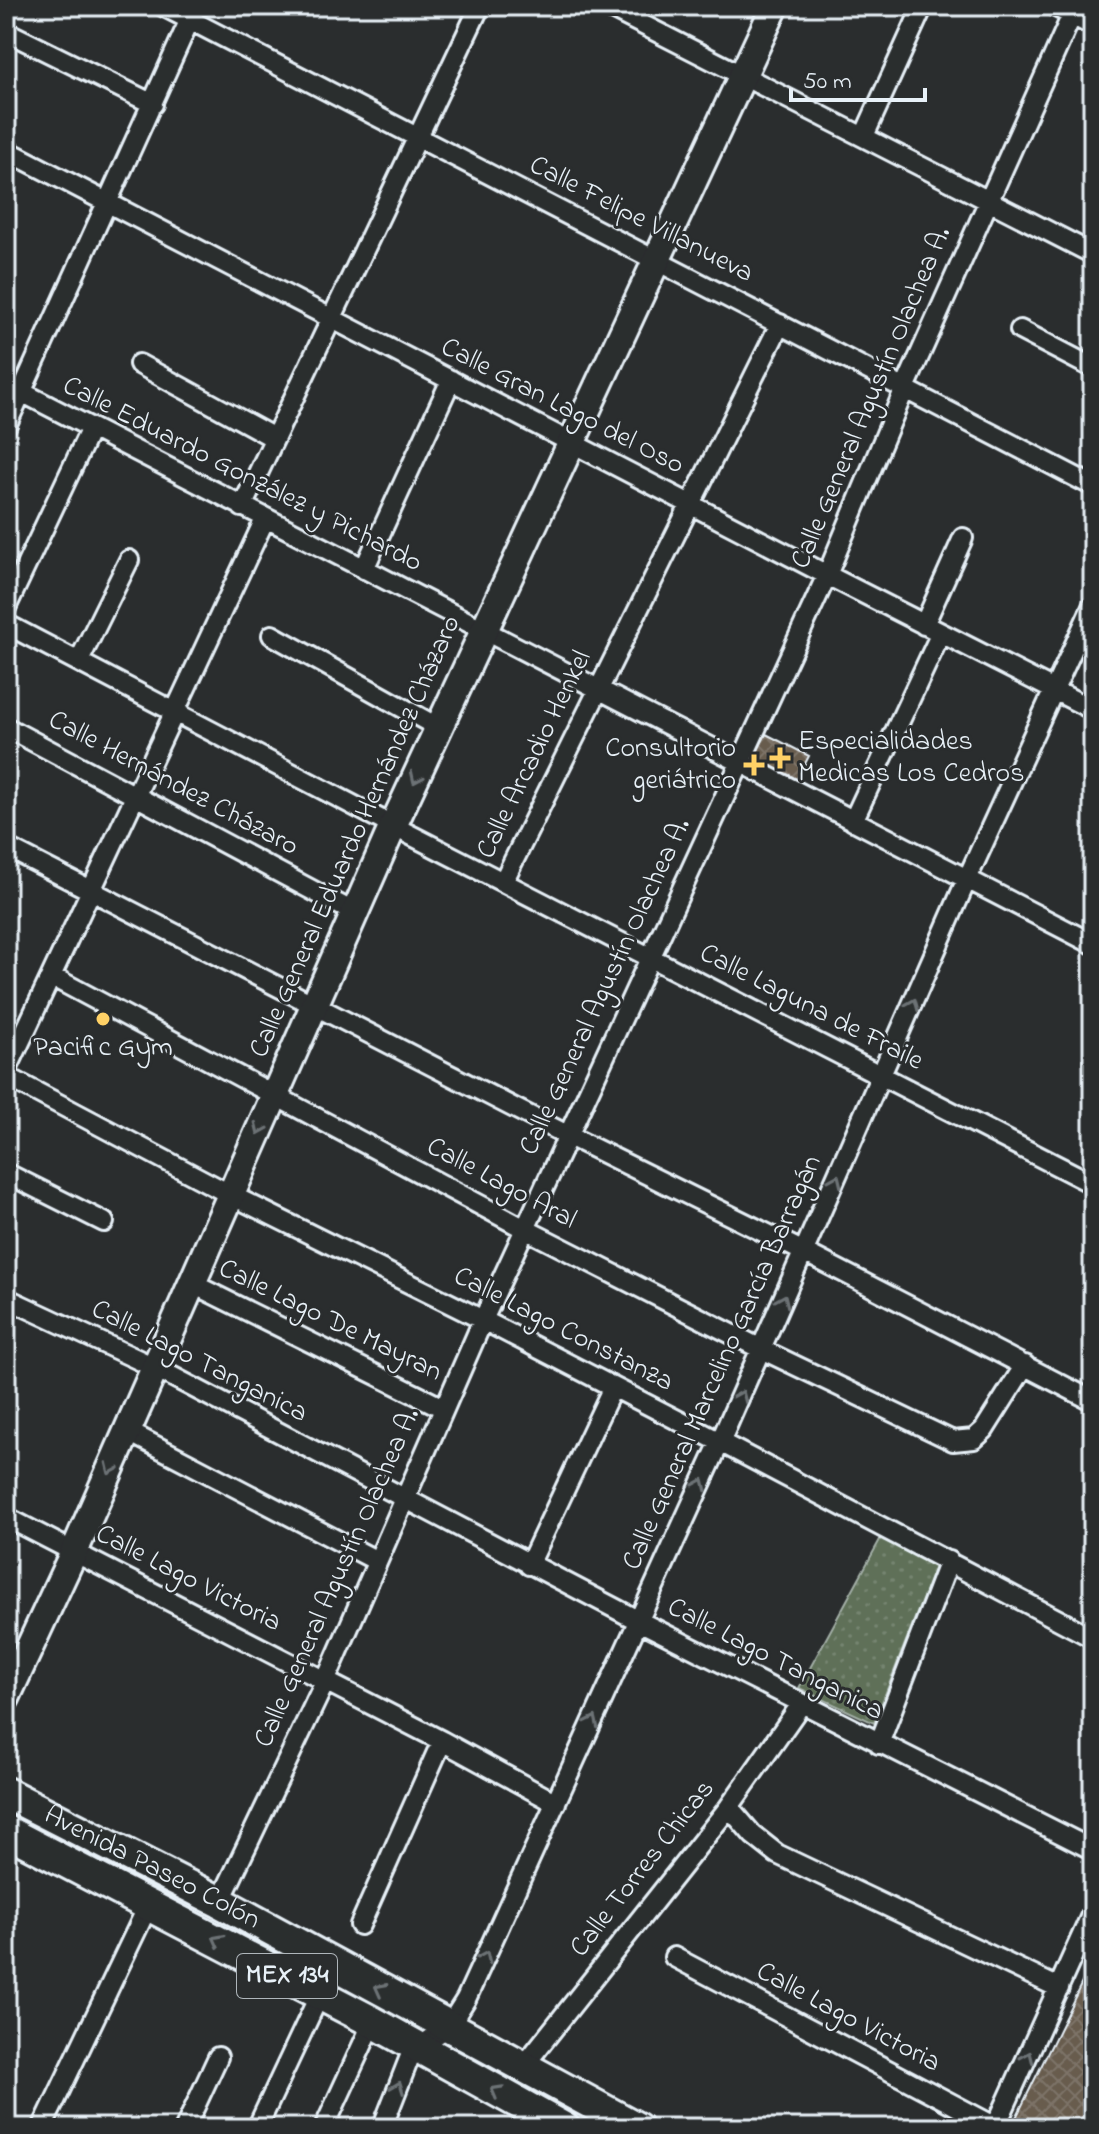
<svg xmlns="http://www.w3.org/2000/svg" width="1099" height="2134" font-family="'Indie Flower',sans-serif">
<style>
.grass{fill:url(#grass-dots);stroke:#a4b0a8;stroke-width:2}
.building{fill:url(#building-cross-hatch);stroke:#e8f1f8;stroke-width:2}
.lines{fill:none;stroke-linecap:round;stroke-linejoin:round}
.minor-casing{stroke:#e8f1f8;stroke-width:24}
.secondary-casing{stroke:#e8f1f8;stroke-width:32}
.primary-casing{stroke:#e8f1f8;stroke-width:36}
.minor{stroke:#2a2d2e;stroke-width:18}
.secondary{stroke:#2a2d2e;stroke-width:26}
.primary{stroke:#2a2d2e;stroke-width:30}
.oneway{stroke:#6c7275}
.poi-dot{fill:#ffd166;stroke:#2a2d2e;stroke-width:3}
.labels{text-anchor:middle;dominant-baseline:central;stroke-width:6;stroke-linejoin:round;paint-order:stroke}
.shield{fill:#2a2d2e;stroke:#afb6bb;stroke-width:2}
.shield-label{font-size:26px;font-weight:bold;fill:#e8f1f8}
.street-label{font-size:28px;fill:#e8f1f8;stroke:#2a2d2e}
.poi-label{font-size:28px;fill:#e8f1f8;stroke:#2a2d2e;text-anchor:start}
</style>
<defs>
<pattern id="grass-dots" width="8" height="8" patternUnits="userSpaceOnUse" patternTransform="scale(2)"><rect width="8" height="8" fill="#5f7058"/><path d="M2 2h.1M6 6h.1" fill="none" stroke="#768571" stroke-width="1.8" stroke-linecap="round"/></pattern>
<pattern id="building-cross-hatch" width="8" height="8" patternUnits="userSpaceOnUse" patternTransform="scale(2)"><rect width="8" height="8" fill="#675b4e"/><path d="M0 0l8 8M0 8l8-8" fill="none" stroke="#7d7368"/></pattern>
</defs>
<rect width="100%" height="100%" fill="#2a2d2e"/>
<filter id="ink" filterUnits="userSpaceOnUse"><feTurbulence type="fractalNoise" baseFrequency=".0125" numOctaves="2"/><feDisplacementMap in="SourceGraphic" scale="16" xChannelSelector="R" yChannelSelector="G"/><feConvolveMatrix kernelMatrix="1 2 1 2 8 2 1 2 1" color-interpolation-filters="sRGB"/></filter>
<g filter="url(#ink)">
<path class="grass" d="M 882,1536 L 936,1564 L 874,1723 L 799,1688 Z"/>
<path class="building" d="M 766,734 L 809,756 L 795,783 L 752,761 Z
M 1093,1960 L 1093,2128 L 1011,2128 Z"/>
<g class="lines">
<defs>
<path id="minor" d="M 163,6 L 1093,486
M 606,6 L 1093,254
M 1054,6 L 1093,26
M 7,32 L 153,104
M 864,136 L 923,6
M 6,150 L 827,575 L 1093,710
M 1020,330 L 1093,368
M 139,364 L 274,438
M 6,384 L 1093,944
M 6,426 L 196,6
M 242,507 L 480,6
M 364,569 L 451,380
M 6,608 L 91,428
M 6,624 L 393,826 L 1093,1184
M 924,625 L 963,538
M 272,635 L 439,728
M 79,661 L 129,560
M 6,727 L 355,913
M 853,821 L 941,633
M 6,847 L 567,1135 L 804,1252 L 1093,1401
M 503,882 L 780,324
M 51,976 L 525,1229 L 761,1349 L 953,1441 L 974,1439 L 984,1430 L 1025,1365
M 6,1072 L 265,519
M 6,1076 L 231,1195 L 483,1320 L 720,1442 L 1093,1638
M 6,1173 L 104,1222
M 193,1284 L 443,1408
M 6,1298 L 156,1368 L 639,1621 L 1093,1850
M 127,1431 L 377,1561
M 6,1517 L 442,1741 L 556,1803
M 529,1565 L 613,1387
M 879,1744 L 949,1561
M 729,1807 L 753,1835 L 777,1854 L 1059,1988
M 220,1902 L 325,1682 L 483,1320 L 827,575 L 905,388 L 1076,6
M 360,1925 L 442,1741
M 674,1957 L 996,2127
M 523,2067 L 729,1807 L 802,1703
M 42,2128 L 149,1904
M 185,2128 L 218,2057
M 257,2128 L 320,1994
M 324,2128 L 373,2022
M 382,2128 L 409,2059 L 418,2048 L 449,2026 L 466,1999 L 720,1442 L 967,879 L 1093,605
M 995,2128 L 1093,1911"/>
<path id="secondary" d="M 6,1698 L 74,1552 L 393,826 L 775,6"/>
<g id="primary">
<path id="s1" d="M 6,1793 L 220,1902 L 637,2128"/>
<path d="M 6,1831 L 373,2022 L 564,2128"/>
</g>
</defs>
<use href="#minor" class="minor-casing"/>
<use href="#secondary" class="secondary-casing"/>
<use href="#primary" class="primary-casing"/>
<use href="#minor" class="minor"/>
<use href="#secondary" class="secondary"/>
<use href="#primary" class="primary"/>
</g>
<defs><path id="oneway-chevron" d="M-2-3.5L2.5 0L-2 3.5" fill="none" stroke-width="1.6" stroke-linecap="round" stroke-linejoin="round" transform="scale(2)"/></defs>
<g class="oneway">
<use href="#oneway-chevron" transform="translate(416 778) rotate(115)"/>
<use href="#oneway-chevron" transform="translate(913 1004) rotate(-67)"/>
<use href="#oneway-chevron" transform="translate(260 1129) rotate(114)"/>
<use href="#oneway-chevron" transform="translate(836 1180) rotate(-66)"/>
<use href="#oneway-chevron" transform="translate(783 1300) rotate(-66)"/>
<use href="#oneway-chevron" transform="translate(741 1396) rotate(-66)"/>
<use href="#oneway-chevron" transform="translate(111 1469) rotate(114)"/>
<use href="#oneway-chevron" transform="translate(701 1484) rotate(-66)"/>
<use href="#oneway-chevron" transform="translate(593 1721) rotate(-65)"/>
<use href="#oneway-chevron" transform="translate(218 1940) rotate(-152)"/>
<use href="#oneway-chevron" transform="translate(485 1957) rotate(-66)"/>
<use href="#oneway-chevron" transform="translate(380 1989) rotate(-152)"/>
<use href="#oneway-chevron" transform="translate(1028 2057) rotate(-66)"/>
<use href="#oneway-chevron" transform="translate(398 2087) rotate(-69)"/>
<use href="#oneway-chevron" transform="translate(496 2091) rotate(-151)"/>
</g>
</g>
<g class="poi-dot">
<path d="M776 746h8v8h8v8h-8v8h-8v-8h-8v-8h8z"/>
<path d="M750 753h8v8h8v8h-8v8h-8v-8h-8v-8h8z"/>
<circle cx="103" cy="1019" r="8"/>
</g>
<g class="labels">
<rect class="shield" x="237" y="1954" width="100" height="44" rx="6"/>
<g class="shield-label">
<text x="287" y="1976">MEX 134</text>
</g>
<g class="street-label">
<text transform="translate(641 220) rotate(27)">Calle Felipe Villanueva</text>
<text transform="translate(872 398) rotate(-67)">Calle General Agustín Olachea A.</text>
<text transform="translate(562 407) rotate(27)">Calle Gran Lago del Oso</text>
<text transform="translate(242 475) rotate(27)">Calle Eduardo González y Pichardo</text>
<text transform="translate(535 755) rotate(-64)">Calle Arcadio Henkel</text>
<text transform="translate(173 784) rotate(28)">Calle Hernández Cházaro</text>
<text transform="translate(356 837) rotate(-66)">Calle General Eduardo Hernández Cházaro</text>
<text transform="translate(606 987) rotate(-65)">Calle General Agustín Olachea A.</text>
<text transform="translate(811 1008) rotate(27)">Calle Laguna de Fraile</text>
<text transform="translate(501 1184) rotate(28)">Calle Lago Aral</text>
<text transform="translate(330 1321) rotate(26)">Calle Lago De Mayran</text>
<text transform="translate(563 1330) rotate(27)">Calle Lago Constanza</text>
<text transform="translate(199 1362) rotate(27)">Calle Lago Tanganica</text>
<text transform="translate(723 1363) rotate(-66)">Calle General Marcelino García Barragán</text>
<text transform="translate(338 1578) rotate(-66)">Calle General Agustín Olachea A.</text>
<text transform="translate(188 1579) rotate(27)">Calle Lago Victoria</text>
<text transform="translate(775 1660) rotate(27)">Calle Lago Tanganica</text>
<text stroke="none"><textPath href="#s1" startOffset="164">Avenida Paseo Colón</textPath></text>
<text transform="translate(643 1869) rotate(-52)">Calle Torres Chicas</text>
<text transform="translate(848 2018) rotate(28)">Calle Lago Victoria</text>
</g>
<g class="poi-label">
<text x="798" y="742">Especialidades<tspan x="798" dy="32">Medicas Los Cedros</tspan></text>
<text x="736" y="749" text-anchor="end">Consultorio<tspan x="736" dy="32">geriátrico</tspan></text>
<text x="103" y="1048" text-anchor="middle">Pacific Gym</text>
</g>
</g>
<rect width="1099" height="2134" fill="none" stroke="#2a2d2e" stroke-width="32"/>
<rect x="16" y="16" width="1067" height="2102" fill="none" stroke="#e8f1f8" stroke-width="3" filter="url(#ink)"/>
<path d="M791 88v12h134v-12" fill="none" stroke="#e8f1f8" stroke-width="4"/>
<text x="803" y="88" font-size="24" fill="#e8f1f8" stroke="#2a2d2e" stroke-width="6" paint-order="stroke">50 m</text>
</svg>
